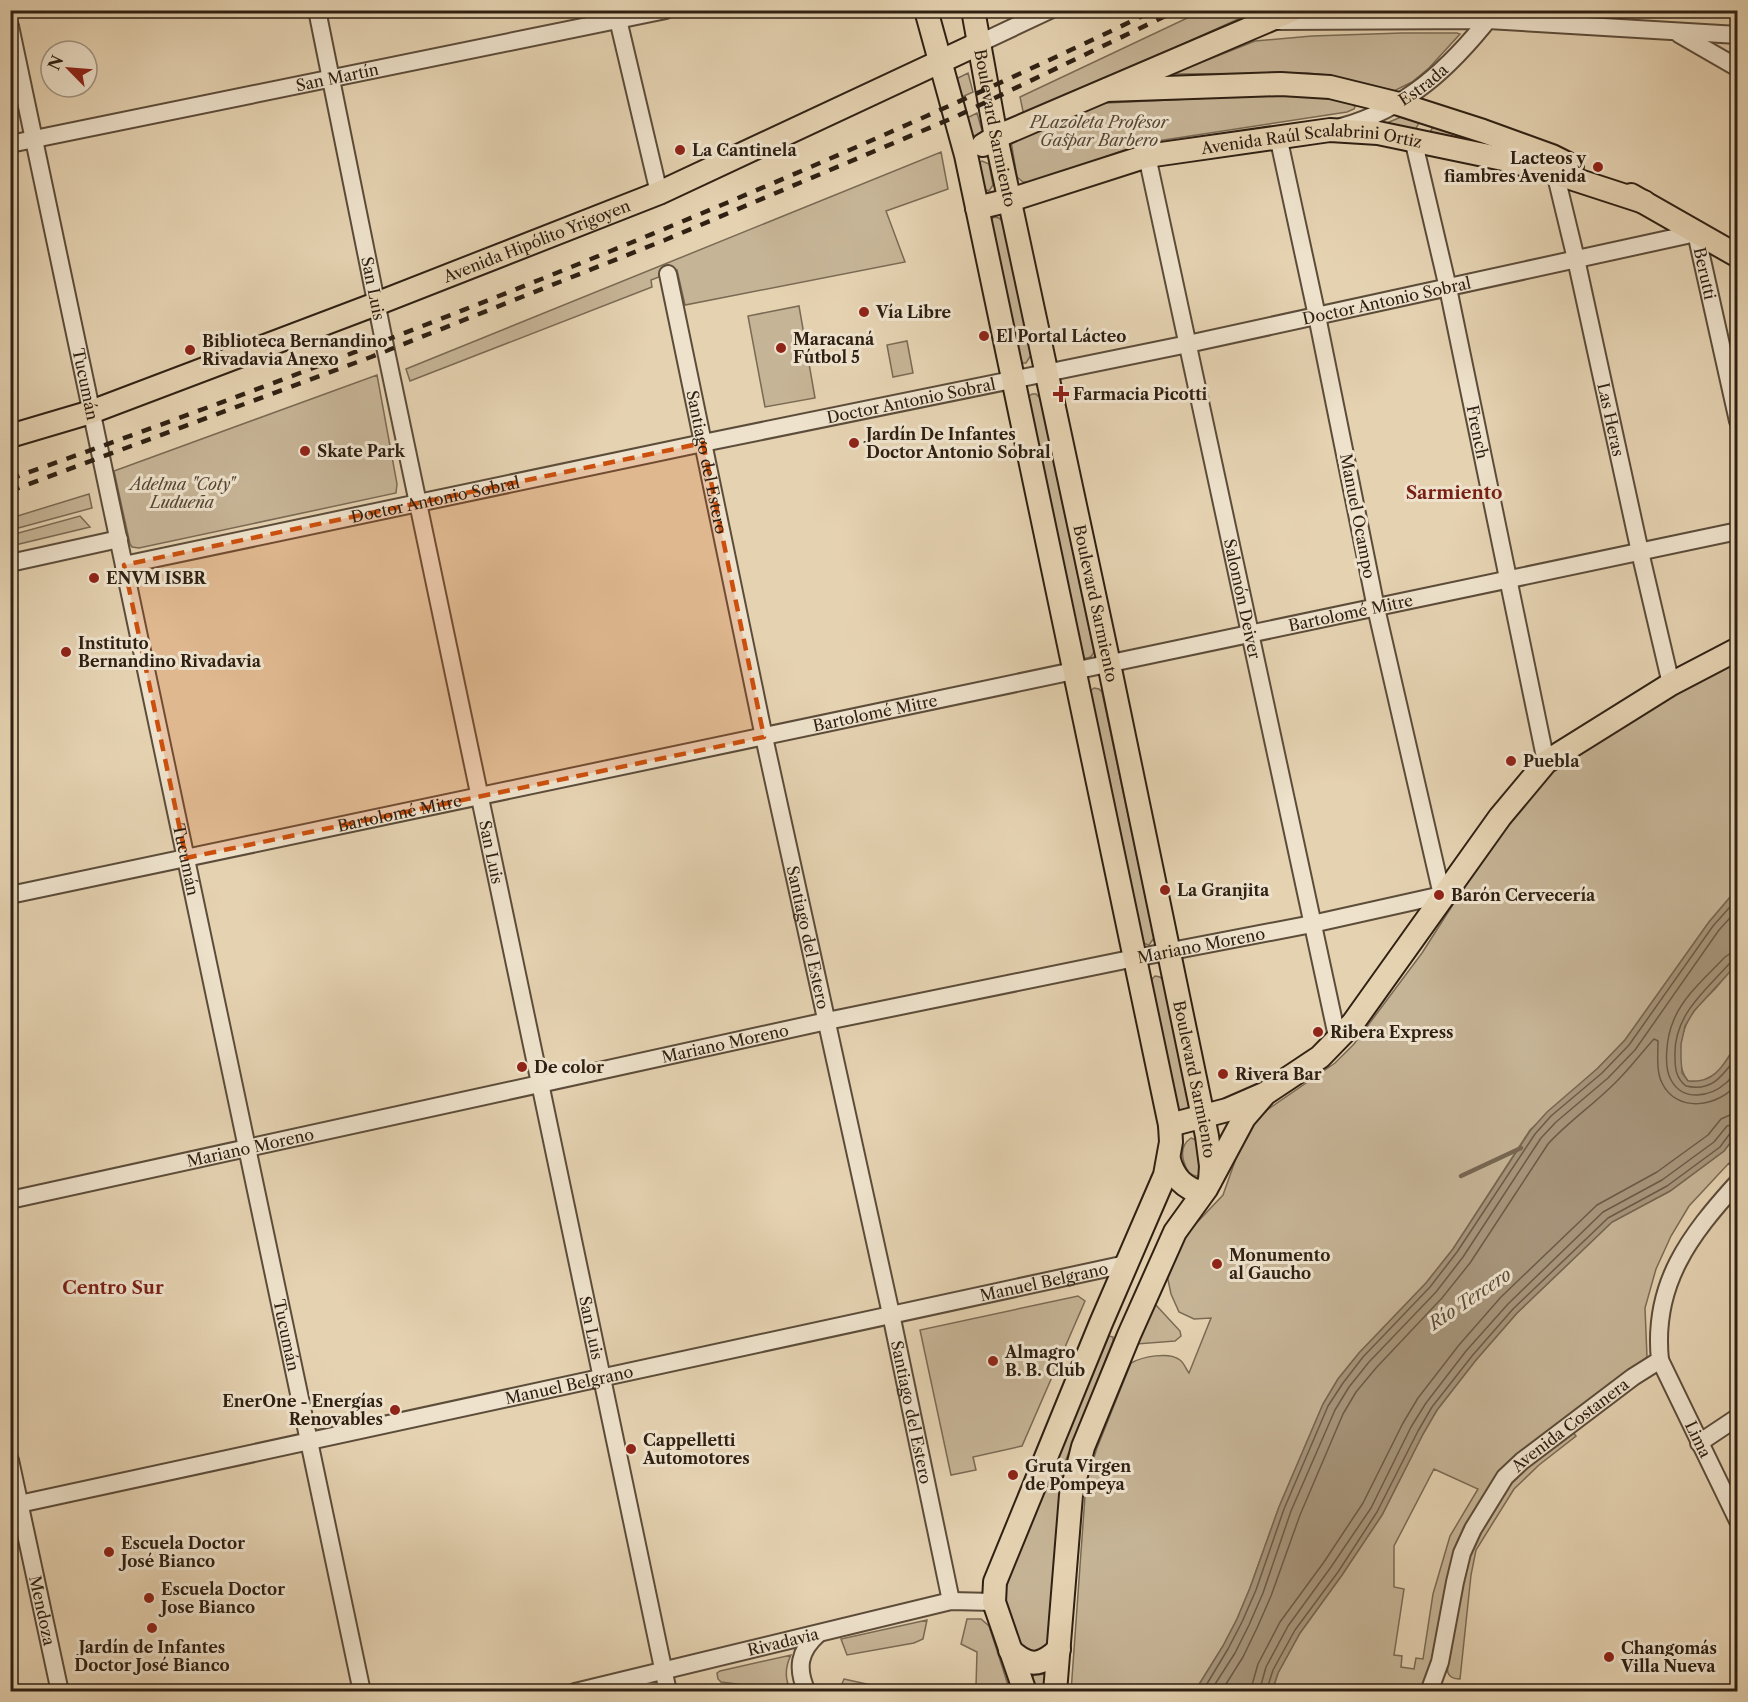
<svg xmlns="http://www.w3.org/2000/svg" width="1748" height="1702" font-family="'Libre Caslon Text',serif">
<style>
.green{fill:#c6b496;stroke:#7a6a54;stroke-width:1.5;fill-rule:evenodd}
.water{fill:#a7957b;stroke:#776651;stroke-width:1.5}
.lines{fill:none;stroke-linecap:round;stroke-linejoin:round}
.shore{stroke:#6b5a47;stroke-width:1.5}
.stream{stroke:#776651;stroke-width:4.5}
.minor-casing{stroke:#5c4c3a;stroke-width:20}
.major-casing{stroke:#2f2013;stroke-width:26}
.minor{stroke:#eee2cc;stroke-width:16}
.major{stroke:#e5d2b1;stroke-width:22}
.rail{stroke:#2f2013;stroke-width:4.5;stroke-dasharray:10 10;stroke-linecap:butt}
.marked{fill:#cc500d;fill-opacity:0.2;stroke:#cc500d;stroke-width:4.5;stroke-dasharray:12 8;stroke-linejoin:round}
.poi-dot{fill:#8f2418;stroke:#eee2cc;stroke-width:2}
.labels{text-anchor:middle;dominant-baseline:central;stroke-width:6;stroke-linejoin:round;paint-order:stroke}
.street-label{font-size:16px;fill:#2f2013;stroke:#eee2cc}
.park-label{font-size:16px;font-style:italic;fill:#554534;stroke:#eee2cc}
.poi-label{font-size:16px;font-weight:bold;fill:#2f2013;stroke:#eee2cc;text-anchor:start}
.neighbourhood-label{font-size:18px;font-weight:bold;fill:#7a1f14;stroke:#eee2cc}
.water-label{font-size:18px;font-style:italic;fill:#594937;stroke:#eee2cc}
</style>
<rect width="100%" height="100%" fill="#e5d2b1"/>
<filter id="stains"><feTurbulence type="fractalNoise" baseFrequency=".00333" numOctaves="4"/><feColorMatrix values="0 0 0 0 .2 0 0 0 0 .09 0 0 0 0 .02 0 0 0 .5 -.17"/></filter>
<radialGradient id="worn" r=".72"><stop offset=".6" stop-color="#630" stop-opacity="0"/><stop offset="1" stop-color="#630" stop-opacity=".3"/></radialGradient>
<path class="green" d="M 1202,11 L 1256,11 L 1024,116 L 1020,97 Z
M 1402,33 L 1457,33 L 1460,34 L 1429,68 L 1412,82 L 1394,91 L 1328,75 L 1306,73 L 1172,74 L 1255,41 L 1312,36 Z
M 968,73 L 973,92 L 962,97 L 956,79 Z
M 1294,94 L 1328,97 L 1353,104 L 1355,107 L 1354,109 L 1347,112 L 1144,143 L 1035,182 L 1023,182 L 1017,177 L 1011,141 L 1098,105 L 1107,103 Z
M 977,113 L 983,134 L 972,141 L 967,118 Z
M 1401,117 L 1419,123 L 1415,130 L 1377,127 Z
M 1433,127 L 1495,145 L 1494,148 L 1430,132 Z
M 941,152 L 948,189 L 886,211 L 905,262 L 685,305 L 677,270 L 651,280 L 652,287 L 410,381 L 406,369 Z
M 982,161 L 989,164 L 993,185 L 989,191 L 984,189 L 979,163 Z
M 994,217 L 999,218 L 1003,222 L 1031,355 L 1026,363 L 1021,363 L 991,220 Z
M 799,306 L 815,398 L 765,407 L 748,316 Z
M 907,341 L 913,373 L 893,377 L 887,345 Z
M 377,375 L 397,484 L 396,493 L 139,548 L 132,547 L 130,544 L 114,471 Z
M 1032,394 L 1036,394 L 1040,398 L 1094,651 C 1093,657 1088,659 1083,658 L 1028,397 Z
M 89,494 L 92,508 L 11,530 L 11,518 Z
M 80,516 L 90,527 L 11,546 L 11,535 Z
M 1737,658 L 1737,889 L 1709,922 L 1625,1040 L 1598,1068 L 1530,1130 L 1453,1249 L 1426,1283 L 1359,1353 L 1338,1379 L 1323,1404 L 1279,1507 L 1250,1588 L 1237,1619 L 1223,1646 L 1195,1691 L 1071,1692 L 1086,1482 L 1097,1448 L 1131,1363 C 1142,1357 1169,1351 1180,1360 C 1184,1363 1186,1369 1189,1373 L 1211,1318 L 1194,1319 L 1179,1312 L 1171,1294 L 1167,1275 L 1186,1234 L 1223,1195 L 1240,1147 L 1248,1130 L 1267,1110 L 1335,1063 L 1354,1044 L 1422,953 L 1484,856 L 1559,763 L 1672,693 Z
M 1094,688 L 1099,689 L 1102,692 L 1154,938 L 1149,945 L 1142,943 L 1089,692 Z
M 1737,964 L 1737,1044 L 1718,1073 L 1701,1082 L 1688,1081 C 1673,1062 1681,1027 1695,1010 C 1701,1002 1708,996 1715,989 C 1722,981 1729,971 1737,964 Z
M 1155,976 L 1160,977 L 1163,980 L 1190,1107 L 1190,1109 L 1178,1112 L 1150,981 Z
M 1737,1134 L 1737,1170 L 1729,1163 L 1689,1206 L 1671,1236 L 1656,1269 L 1645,1308 L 1647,1357 L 1525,1449 L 1455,1548 L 1447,1579 L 1431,1667 L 1421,1691 L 1272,1692 L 1278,1673 L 1300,1633 L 1342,1575 L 1382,1515 L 1423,1434 L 1437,1410 L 1476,1360 L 1517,1313 L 1612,1222 L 1670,1191 L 1724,1151 ZM 1434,1469 L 1478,1489 L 1450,1536 L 1433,1594 L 1423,1659 L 1416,1658 L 1414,1669 L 1401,1667 L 1402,1656 L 1394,1655 L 1404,1589 L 1394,1587 L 1394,1546 Z
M 1191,1138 L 1199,1141 L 1200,1176 L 1195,1176 L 1189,1173 C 1182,1161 1178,1147 1191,1138 Z
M 1078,1296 L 1085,1301 L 1022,1446 L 973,1457 L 976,1470 L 951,1475 L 920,1330 Z
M 1155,1304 L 1180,1331 L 1181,1336 L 1175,1341 L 1137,1344 Z
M 1109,1336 L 1113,1337 L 1113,1341 L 1065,1462 L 1062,1476 L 1048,1642 C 1041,1653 1033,1652 1021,1648 L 1002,1594 L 1005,1578 Z
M 1573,1432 L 1576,1436 L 1539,1465 L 1514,1489 L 1476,1550 L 1471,1575 L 1460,1679 C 1455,1679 1450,1678 1448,1673 C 1445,1666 1466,1557 1471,1547 C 1479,1531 1498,1498 1510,1485 C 1527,1464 1552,1448 1573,1432 Z
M 967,1619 L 981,1619 L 989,1626 L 1010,1691 L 963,1691 L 976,1686 L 977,1652 L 961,1644 Z
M 927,1620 L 923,1639 L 914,1643 L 847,1655 L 841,1639 Z
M 791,1655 C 785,1667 785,1680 791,1691 L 721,1682 L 718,1679 L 717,1673 L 720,1671 Z
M 1046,1674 L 1046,1691 L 1038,1691 L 1032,1677 L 1035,1675 Z
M 844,1679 L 898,1691 L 839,1691 Z"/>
<path class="water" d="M 1737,889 L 1737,964 L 1694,1011 L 1685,1026 L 1681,1044 L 1681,1059 L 1682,1073 L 1688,1081 C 1715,1084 1724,1064 1737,1044 L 1737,1134 L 1724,1151 L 1670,1191 L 1612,1222 L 1517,1313 L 1476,1360 L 1437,1410 L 1423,1434 L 1382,1515 L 1342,1575 L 1300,1633 L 1278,1673 L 1272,1691 L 1195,1691 L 1223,1646 L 1237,1619 L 1250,1588 L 1279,1507 L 1323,1404 L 1338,1379 L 1359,1353 L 1426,1283 L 1453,1249 L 1530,1131 L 1547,1112 L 1598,1068 L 1625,1040 L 1709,922 Z"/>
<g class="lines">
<path class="shore" d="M 1738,953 L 1731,953 L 1725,957 C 1707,976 1682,997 1673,1022 C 1667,1036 1663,1066 1671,1080 C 1683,1102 1710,1097 1726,1083 C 1731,1079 1734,1073 1738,1068
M 1738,960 L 1729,964 C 1704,992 1673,1016 1675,1057 C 1675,1069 1676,1078 1686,1086 C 1713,1092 1723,1075 1738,1055
M 1202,1692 L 1228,1649 L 1242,1622 L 1256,1590 L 1284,1509 L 1328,1406 L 1343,1383 L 1363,1357 L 1430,1287 L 1457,1252 L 1535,1134 L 1551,1116 L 1602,1073 L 1629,1045 L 1713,926 L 1738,898
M 1210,1692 L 1235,1653 L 1249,1625 L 1263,1593 L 1291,1511 L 1335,1410 L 1349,1387 L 1369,1362 L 1436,1292 L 1463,1257 L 1541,1138 L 1556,1122 L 1608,1078 L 1635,1050 L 1719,930 L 1738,909
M 1221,1692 L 1243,1657 L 1257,1628 L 1271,1596 L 1300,1515 L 1343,1414 L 1356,1392 L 1376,1368 L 1442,1298 L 1470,1263 L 1548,1144 C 1568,1122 1593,1105 1614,1084 C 1629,1070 1641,1053 1654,1039 L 1658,1041 C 1658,1054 1656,1071 1662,1083 C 1677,1114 1719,1107 1738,1083
M 1250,1692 L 1258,1664 L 1280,1622 L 1324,1562 L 1363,1503 L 1403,1423 L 1418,1398 L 1459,1345 L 1501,1297 L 1597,1205 L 1657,1172 L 1708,1135 L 1721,1119 L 1730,1115 L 1738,1114
M 1259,1692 L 1266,1667 L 1288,1626 L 1331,1567 L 1371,1508 L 1411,1427 L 1426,1403 L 1466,1351 L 1508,1304 L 1603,1212 L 1662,1180 L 1714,1142 L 1727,1126 L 1738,1123
M 1266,1692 L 1273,1670 L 1295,1630 L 1338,1572 L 1377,1512 L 1418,1431 L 1432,1407 L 1472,1356 L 1513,1309 L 1608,1218 L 1667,1186 L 1720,1147 L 1731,1132 L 1738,1131"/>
<path class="stream" d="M 1461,1176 L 1521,1148"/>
<defs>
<g id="minor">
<path id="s1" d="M 317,10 L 386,351 L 668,1692"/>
<path d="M 616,11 L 659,193"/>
<path d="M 1276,21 L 1488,20 L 1738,35"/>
<path id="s2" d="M 10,26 L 362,1692"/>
<path d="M 1679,34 L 1738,68"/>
<path d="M 980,43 L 1050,10"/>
<path id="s3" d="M 1341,127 C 1406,109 1450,68 1491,16"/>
<path id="s4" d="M 1413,139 L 1448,288 L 1546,762"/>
<path id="s5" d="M 10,144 L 666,10"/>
<path id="s6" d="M 1147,156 L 1338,1041"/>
<path id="s7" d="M 1553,164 L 1576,259 L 1640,552 L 1671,684"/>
<path id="s8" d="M 668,274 L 764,737 L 891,1314 L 951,1601"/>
<path d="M 10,563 L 119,539"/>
<path id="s9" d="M 124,565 L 703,443 L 1188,344 L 1696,233 L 1738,421"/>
<path id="s10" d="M 10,895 L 1738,531"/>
<path id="s11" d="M 10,1200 L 827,1021 L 1135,958 L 1312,924 L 1442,895 L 1376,608 L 1317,316 L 1278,136"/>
<path id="s12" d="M 1660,1360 L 1738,1521"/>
<path d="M 1699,1443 L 1738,1417"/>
<path id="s13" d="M 10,1460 L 60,1692"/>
<path id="s14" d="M 10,1506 L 1126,1264"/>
<path d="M 614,1689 L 672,1692"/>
<path id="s15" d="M 575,1692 L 951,1601 L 994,1602"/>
<path d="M 807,1692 C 796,1668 799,1651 818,1634"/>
<path id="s16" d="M 1429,1692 L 1440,1662 L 1455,1582 L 1462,1553 L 1473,1529 L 1505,1477 L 1522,1461 L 1633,1377 L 1660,1360 C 1652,1284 1690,1235 1738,1182"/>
</g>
<g id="major">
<path d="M 926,10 L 966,155 L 1170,1125 L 1171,1142 L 1165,1175 L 1101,1323 L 995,1582 L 994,1602 L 1025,1692"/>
<path id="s17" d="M 973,10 L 996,137 L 1109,664 L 1207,1136 L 1211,1166 L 1210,1181"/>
<path d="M 1107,90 L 1281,84 L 1330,87 L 1399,104 L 1483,131 L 1552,156 L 1572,166"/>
<path d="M 983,145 L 996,137 L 1293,10"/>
<path d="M 1631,195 L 1738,256"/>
<path id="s18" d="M 977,208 L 1010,200 L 1147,156 L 1330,130 L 1378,133 L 1503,159 L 1555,173 L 1644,202"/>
<path id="s19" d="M 10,436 L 91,412 L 376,304 L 659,193 L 980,43"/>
<path d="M 1170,1125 L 1227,1110 L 1266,1093 L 1320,1057 L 1353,1023 L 1500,817 L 1546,762 L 1671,684 L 1738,649"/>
<path d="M 1169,1160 C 1174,1178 1184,1188 1202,1193"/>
<path d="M 1010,1650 C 1029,1668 1041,1666 1059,1649"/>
<path d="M 1055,1692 L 1071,1495 L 1083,1447 L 1129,1335 L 1175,1232 L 1206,1189 L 1244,1118 L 1263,1096"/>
</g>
</defs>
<use href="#minor" class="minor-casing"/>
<use href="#major" class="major-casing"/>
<use href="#minor" class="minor"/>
<use href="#major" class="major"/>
<path class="rail" d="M 10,479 C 399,341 783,189 1155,10
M 10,491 L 371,357 L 665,240 L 955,117 L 1178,10"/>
</g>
<path class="marked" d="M 703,443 L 764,737 L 186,858 L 124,565 Z"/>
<g class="poi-dot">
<circle cx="680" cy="150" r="6"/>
<circle cx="1598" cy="167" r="6"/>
<circle cx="864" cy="312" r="6"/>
<circle cx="984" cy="336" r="6"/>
<circle cx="781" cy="348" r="6"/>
<circle cx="190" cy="350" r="6"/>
<path d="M1058 385h6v6h6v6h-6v6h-6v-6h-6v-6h6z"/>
<circle cx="854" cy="443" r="6"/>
<circle cx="305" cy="451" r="6"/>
<circle cx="94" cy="578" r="6"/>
<circle cx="66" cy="652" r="6"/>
<circle cx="1511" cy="761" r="6"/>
<circle cx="1165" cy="890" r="6"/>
<circle cx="1439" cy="895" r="6"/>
<circle cx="1318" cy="1032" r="6"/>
<circle cx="522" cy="1067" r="6"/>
<circle cx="1223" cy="1074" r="6"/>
<circle cx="1217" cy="1264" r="6"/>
<circle cx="993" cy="1361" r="6"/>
<circle cx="395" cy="1410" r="6"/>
<circle cx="631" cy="1449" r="6"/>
<circle cx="1013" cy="1475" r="6"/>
<circle cx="109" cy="1552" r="6"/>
<circle cx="149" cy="1598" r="6"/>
<circle cx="152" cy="1628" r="6"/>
<circle cx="1609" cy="1657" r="6"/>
</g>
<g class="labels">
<g class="street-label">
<text stroke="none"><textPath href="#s5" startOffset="334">San Martín</textPath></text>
<text stroke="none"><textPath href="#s3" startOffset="93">Estrada</textPath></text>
<text stroke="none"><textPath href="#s17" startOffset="120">Boulevard Sarmiento</textPath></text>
<text stroke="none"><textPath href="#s18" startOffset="344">Avenida Raúl Scalabrini Ortiz</textPath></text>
<text stroke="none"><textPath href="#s19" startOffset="562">Avenida Hipólito Yrigoyen</textPath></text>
<text stroke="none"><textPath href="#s9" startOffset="1648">Berutti</textPath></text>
<text stroke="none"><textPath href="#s1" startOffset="284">San Luis</textPath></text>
<text stroke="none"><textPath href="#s9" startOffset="1290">Doctor Antonio Sobral</textPath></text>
<text stroke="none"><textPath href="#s2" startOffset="366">Tucumán</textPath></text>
<text stroke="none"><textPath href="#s9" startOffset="804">Doctor Antonio Sobral</textPath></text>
<text stroke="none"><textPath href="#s7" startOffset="262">Las Heras</textPath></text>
<text stroke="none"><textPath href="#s4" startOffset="300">French</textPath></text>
<text stroke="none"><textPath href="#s8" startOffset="192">Santiago del Estero</textPath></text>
<text stroke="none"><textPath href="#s9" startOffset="318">Doctor Antonio Sobral</textPath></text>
<text transform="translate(1358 516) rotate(79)">Manuel Ocampo</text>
<text stroke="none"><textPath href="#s6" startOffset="453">Salomón Deiver</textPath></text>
<text stroke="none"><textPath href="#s17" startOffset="606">Boulevard Sarmiento</textPath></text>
<text stroke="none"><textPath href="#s10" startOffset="1370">Bartolomé Mitre</textPath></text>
<text stroke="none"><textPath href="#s10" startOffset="884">Bartolomé Mitre</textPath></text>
<text stroke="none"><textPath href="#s10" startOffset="398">Bartolomé Mitre</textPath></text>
<text stroke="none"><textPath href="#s1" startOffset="860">San Luis</textPath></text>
<text stroke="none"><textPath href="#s2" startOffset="852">Tucumán</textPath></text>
<text stroke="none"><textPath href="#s8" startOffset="678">Santiago del Estero</textPath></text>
<text stroke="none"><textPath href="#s11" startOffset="1218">Mariano Moreno</textPath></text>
<text stroke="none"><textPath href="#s11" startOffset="732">Mariano Moreno</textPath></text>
<text stroke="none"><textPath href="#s17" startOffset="1092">Boulevard Sarmiento</textPath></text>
<text stroke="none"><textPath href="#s11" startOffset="246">Mariano Moreno</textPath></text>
<text stroke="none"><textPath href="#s14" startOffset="1058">Manuel Belgrano</textPath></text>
<text stroke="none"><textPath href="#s1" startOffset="1346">San Luis</textPath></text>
<text stroke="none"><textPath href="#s2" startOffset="1338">Tucumán</textPath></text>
<text stroke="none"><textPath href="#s14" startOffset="572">Manuel Belgrano</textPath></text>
<text stroke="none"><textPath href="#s8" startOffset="1164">Santiago del Estero</textPath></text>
<text stroke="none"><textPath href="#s16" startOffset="314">Avenida Costanera</textPath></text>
<text stroke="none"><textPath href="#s12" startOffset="88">Lima</textPath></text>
<text stroke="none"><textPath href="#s13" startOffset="154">Mendoza</textPath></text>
<text stroke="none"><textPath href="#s15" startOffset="214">Rivadavia</textPath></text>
</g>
<g class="park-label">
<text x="1099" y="122">PLazoleta Profesor<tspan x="1099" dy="18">Gaspar Barbero</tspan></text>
<text x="182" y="484">Adelma "Coty"<tspan x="182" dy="18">Ludueña</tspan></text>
</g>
<g class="poi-label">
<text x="692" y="150">La Cantinela</text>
<text x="1586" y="158" text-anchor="end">Lacteos y<tspan x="1586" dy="18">fiambres Avenida</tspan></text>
<text x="876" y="312">Vía Libre</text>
<text x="996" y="336">El Portal Lácteo</text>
<text x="793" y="339">Maracaná<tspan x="793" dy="18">Fútbol 5</tspan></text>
<text x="202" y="341">Biblioteca Bernandino<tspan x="202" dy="18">Rivadavia Anexo</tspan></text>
<text x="1073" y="394">Farmacia Picotti</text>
<text x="866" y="434">Jardín De Infantes<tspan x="866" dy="18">Doctor Antonio Sobral</tspan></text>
<text x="317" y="451">Skate Park</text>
<text x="106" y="578">ENVM ISBR</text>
<text x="78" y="643">Instituto<tspan x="78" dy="18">Bernandino Rivadavia</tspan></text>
<text x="1523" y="761">Puebla</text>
<text x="1177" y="890">La Granjita</text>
<text x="1451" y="895">Barón Cervecería</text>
<text x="1330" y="1032">Ribera Express</text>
<text x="534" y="1067">De color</text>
<text x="1235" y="1074">Rivera Bar</text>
<text x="1229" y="1255">Monumento<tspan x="1229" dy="18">al Gaucho</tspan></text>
<text x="1005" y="1352">Almagro<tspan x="1005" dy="18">B. B. Club</tspan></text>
<text x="383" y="1401" text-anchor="end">EnerOne - Energías<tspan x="383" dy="18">Renovables</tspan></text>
<text x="643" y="1440">Cappelletti<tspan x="643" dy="18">Automotores</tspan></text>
<text x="1025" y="1466">Gruta Virgen<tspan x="1025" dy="18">de Pompeya</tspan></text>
<text x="121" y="1543">Escuela Doctor<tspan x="121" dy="18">José Bianco</tspan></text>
<text x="161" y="1589">Escuela Doctor<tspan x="161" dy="18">Jose Bianco</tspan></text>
<text x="152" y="1647" text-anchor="middle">Jardín de Infantes<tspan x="152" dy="18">Doctor José Bianco</tspan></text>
<text x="1621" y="1648">Changomás<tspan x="1621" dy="18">Villa Nueva</tspan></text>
</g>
<g class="neighbourhood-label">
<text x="1454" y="493">Sarmiento</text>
<text x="113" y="1288">Centro Sur</text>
</g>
<g class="water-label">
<text transform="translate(1470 1299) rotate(-34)">Río Tercero</text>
</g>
</g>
<rect width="1748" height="1702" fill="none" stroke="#e5d2b1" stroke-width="36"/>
<rect x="12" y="12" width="1724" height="1678" fill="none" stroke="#2f2013" stroke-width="3"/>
<rect x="18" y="18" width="1712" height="1666" fill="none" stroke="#2f2013" stroke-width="1.5"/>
<g transform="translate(69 69) rotate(295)"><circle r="28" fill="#eee2cc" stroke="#a29482" stroke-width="1.5"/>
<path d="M0-4.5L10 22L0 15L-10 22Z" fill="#8f2418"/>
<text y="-9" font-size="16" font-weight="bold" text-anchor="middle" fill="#2f2013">N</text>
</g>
<rect width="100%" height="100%" filter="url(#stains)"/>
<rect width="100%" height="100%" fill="url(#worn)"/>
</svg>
